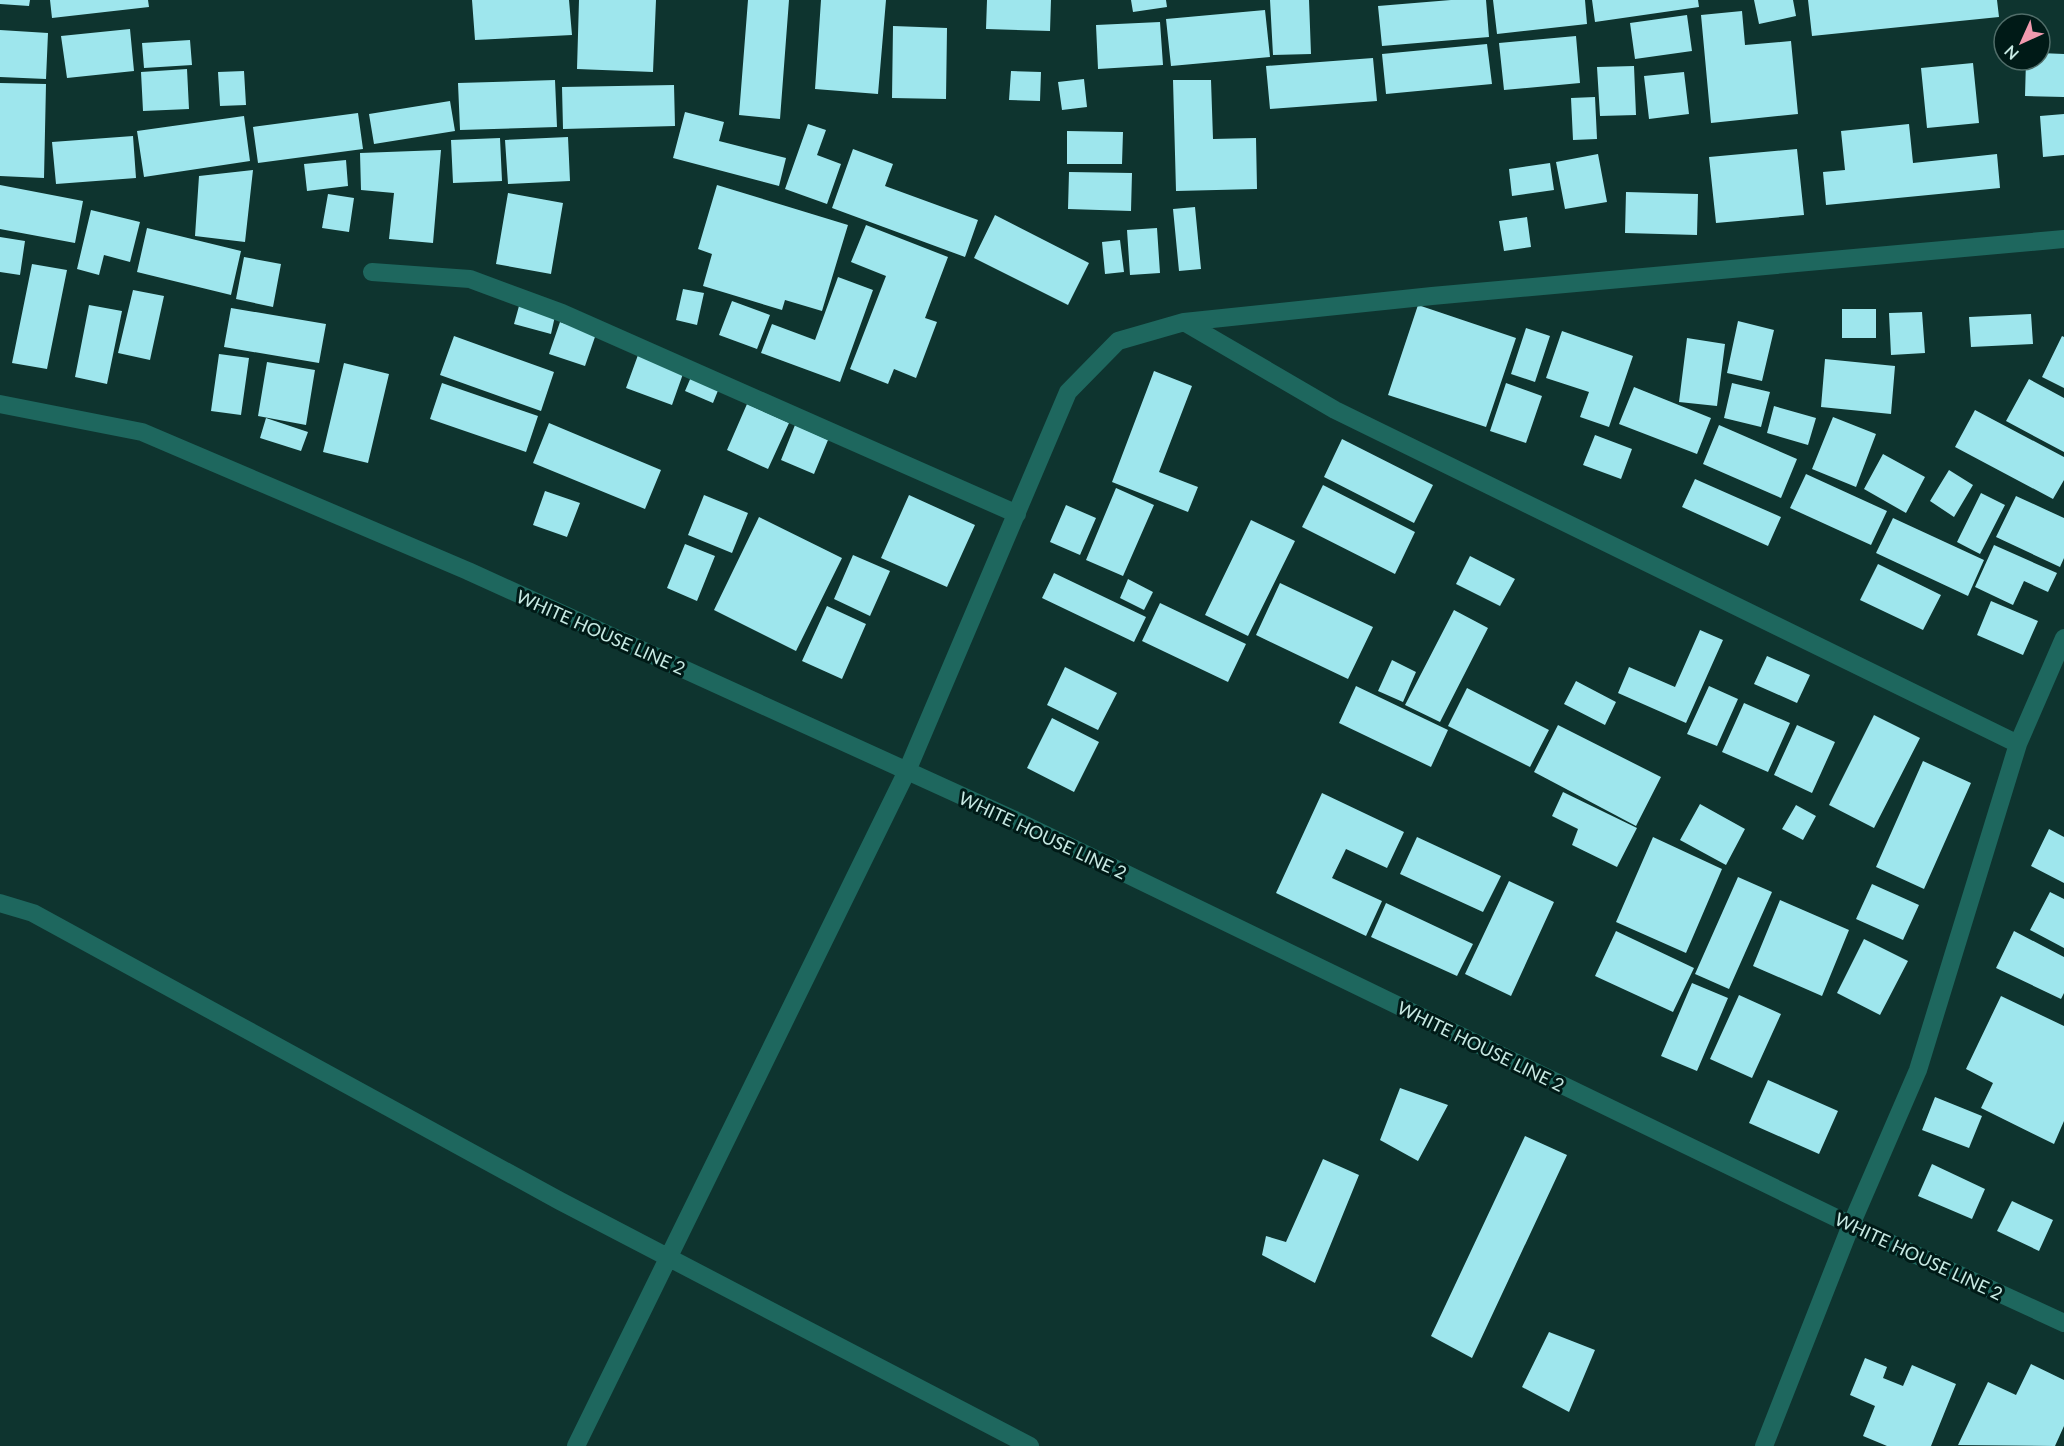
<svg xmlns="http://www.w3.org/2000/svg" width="2064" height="1446" font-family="Lato,sans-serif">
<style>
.building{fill:#9ee6ed}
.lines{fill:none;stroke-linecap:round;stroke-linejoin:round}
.street{stroke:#1e675e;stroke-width:18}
.labels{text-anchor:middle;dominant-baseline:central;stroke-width:6;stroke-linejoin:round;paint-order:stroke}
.street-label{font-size:18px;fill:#c7e9e3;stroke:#001a17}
</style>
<rect width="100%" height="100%" fill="#0e342f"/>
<path class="building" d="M 0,0 L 30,0 L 29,6 L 0,4 Z
M 50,0 L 148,0 L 149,7 L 52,18 Z
M 472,0 L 569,0 L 572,35 L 475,40 Z
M 579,0 L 656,0 L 653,72 L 577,69 Z
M 748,0 L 789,0 L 780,119 L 739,115 Z
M 821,0 L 886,0 L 878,94 L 815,89 Z
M 987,0 L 1051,0 L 1050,31 L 986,29 Z
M 1131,0 L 1166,0 L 1167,7 L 1133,12 Z
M 1270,0 L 1309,0 L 1311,54 L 1273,55 Z
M 1451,0 L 1486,0 L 1489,37 L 1382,46 L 1378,6 Z
M 1493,0 L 1585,0 L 1587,24 L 1497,34 Z
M 1592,0 L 1698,0 L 1699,7 L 1595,22 Z
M 1754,0 L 1793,0 L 1796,16 L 1759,24 Z
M 1808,0 L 1997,0 L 1999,17 L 1812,36 Z
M 1265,10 L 1270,57 L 1171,66 L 1166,19 Z
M 1742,11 L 1745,45 L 1791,41 L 1798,114 L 1711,123 L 1701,15 Z
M 1687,15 L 1692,51 L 1635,59 L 1630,23 Z
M 1160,22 L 1163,65 L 1098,69 L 1096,25 Z
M 893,26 L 947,28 L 946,99 L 892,98 Z
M 130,29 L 134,71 L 67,78 L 61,36 Z
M 0,30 L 48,33 L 46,79 L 0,77 Z
M 1576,36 L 1580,83 L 1504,90 L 1499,43 Z
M 190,40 L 192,65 L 144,68 L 142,43 Z
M 1487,44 L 1492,84 L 1386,94 L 1382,54 Z
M 2040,53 L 2064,54 L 2064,97 L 2025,96 L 2026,60 L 2040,60 Z
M 1373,58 L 1377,101 L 1270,109 L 1266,66 Z
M 1973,63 L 1979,123 L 1927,128 L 1921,68 Z
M 1634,66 L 1636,115 L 1600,116 L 1597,67 Z
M 187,69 L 189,109 L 143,111 L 141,72 Z
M 244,71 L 246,105 L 220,106 L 218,72 Z
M 1011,71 L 1041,72 L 1040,101 L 1009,100 Z
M 1684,72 L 1689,114 L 1649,119 L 1644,76 Z
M 1084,79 L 1087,107 L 1062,110 L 1058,82 Z
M 555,80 L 557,127 L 460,130 L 458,83 Z
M 1173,80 L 1211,80 L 1213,139 L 1256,138 L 1257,189 L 1176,191 Z
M 0,83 L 46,84 L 44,178 L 0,176 Z
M 674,85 L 675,126 L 563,129 L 562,87 Z
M 1595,97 L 1597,139 L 1573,140 L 1571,98 Z
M 450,101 L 455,131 L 374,144 L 369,114 Z
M 685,112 L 724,122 L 719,141 L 786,158 L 779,186 L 673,158 Z
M 358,113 L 363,149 L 258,163 L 253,127 Z
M 2064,114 L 2064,155 L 2043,157 L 2040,116 Z
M 244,116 L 250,161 L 144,177 L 137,131 Z
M 808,124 L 826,130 L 817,155 L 841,164 L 827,204 L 785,189 Z
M 1909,124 L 1913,163 L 1997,154 L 2000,188 L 1826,205 L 1823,172 L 1845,170 L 1841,131 Z
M 1067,131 L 1123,132 L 1122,164 L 1067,164 Z
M 133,136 L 136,178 L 56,184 L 52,142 Z
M 568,137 L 570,181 L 508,184 L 505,140 Z
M 500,138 L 502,181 L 453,183 L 451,140 Z
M 853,149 L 893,164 L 885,186 L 978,220 L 965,257 L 832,208 Z
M 1797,149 L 1804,215 L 1716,223 L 1709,157 Z
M 441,150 L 433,243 L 389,239 L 394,193 L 361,190 L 360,153 Z
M 1598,154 L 1607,202 L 1565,209 L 1556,162 Z
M 346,160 L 348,186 L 307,191 L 304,164 Z
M 1550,163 L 1554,190 L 1512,196 L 1509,169 Z
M 253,170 L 245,242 L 195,236 L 199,176 Z
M 1069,172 L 1132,173 L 1131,211 L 1068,209 Z
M 0,185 L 83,201 L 75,243 L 0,229 Z
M 717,185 L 848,225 L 822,311 L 785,300 L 782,310 L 703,286 L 712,254 L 698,249 Z
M 1626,192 L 1698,194 L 1697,235 L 1625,233 Z
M 508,193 L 563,203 L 551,274 L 496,264 Z
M 328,194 L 354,198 L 349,232 L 322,228 Z
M 1195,207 L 1201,269 L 1179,271 L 1173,209 Z
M 91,210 L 140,222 L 130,262 L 104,255 L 99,275 L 77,269 Z
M 995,215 L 1089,263 L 1068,305 L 974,258 Z
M 1527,217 L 1531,247 L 1504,251 L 1499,221 Z
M 866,225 L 948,257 L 925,318 L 937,322 L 916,378 L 894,369 L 888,384 L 850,369 L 886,276 L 851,262 Z
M 147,228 L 241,251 L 231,295 L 137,272 Z
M 1157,228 L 1160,273 L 1130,275 L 1127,230 Z
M 0,237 L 25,241 L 20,275 L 0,272 Z
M 1120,240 L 1124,272 L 1105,274 L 1102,242 Z
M 244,257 L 281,264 L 273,307 L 236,299 Z
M 32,264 L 67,270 L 47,369 L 12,363 Z
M 838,277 L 873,290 L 840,382 L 761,353 L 772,324 L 815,340 Z
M 683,289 L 704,293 L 697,325 L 676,320 Z
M 133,290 L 164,296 L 150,360 L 118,353 Z
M 732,301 L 770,315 L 757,349 L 719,335 Z
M 89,305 L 122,311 L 107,384 L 75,377 Z
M 1418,305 L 1516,338 L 1486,427 L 1388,395 Z
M 519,306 L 555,316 L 551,334 L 514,324 Z
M 231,308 L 326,324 L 319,363 L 224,347 Z
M 1842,309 L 1876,309 L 1876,338 L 1842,338 Z
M 1922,312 L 1925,353 L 1891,355 L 1889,313 Z
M 2031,314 L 2033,344 L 1971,347 L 1969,317 Z
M 1738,321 L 1774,330 L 1762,381 L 1727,373 Z
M 560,322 L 596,334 L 585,366 L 549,354 Z
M 1526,328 L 1550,336 L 1535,382 L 1511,374 Z
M 1562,331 L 1633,356 L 1609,427 L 1580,417 L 1589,392 L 1546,378 Z
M 454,336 L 554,372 L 541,411 L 440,375 Z
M 2062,336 L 2064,337 L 2064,388 L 2042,377 Z
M 1687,338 L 1725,344 L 1717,406 L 1679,402 Z
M 219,354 L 249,358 L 241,415 L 211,411 Z
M 638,355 L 684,371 L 672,405 L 626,388 Z
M 1825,359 L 1895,366 L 1891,414 L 1821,407 Z
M 267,362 L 315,370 L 306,425 L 258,416 Z
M 344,363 L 389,374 L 368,463 L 323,452 Z
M 1154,371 L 1192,386 L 1159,472 L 1198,487 L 1188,512 L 1112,482 Z
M 691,377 L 719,388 L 713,403 L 685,391 Z
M 2029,379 L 2064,398 L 2064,452 L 2006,421 Z
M 442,383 L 538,416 L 526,452 L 430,419 Z
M 1506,383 L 1542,396 L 1526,443 L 1490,431 Z
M 1732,383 L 1770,392 L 1761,427 L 1724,418 Z
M 1634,387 L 1711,418 L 1697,454 L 1619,424 Z
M 747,404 L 789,423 L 768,469 L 727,450 Z
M 1774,406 L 1816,418 L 1808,445 L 1767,433 Z
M 1975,410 L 2064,457 L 2064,480 L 2053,499 L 1955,447 Z
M 1833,417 L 1876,434 L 1856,487 L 1812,469 Z
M 266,418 L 308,432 L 301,451 L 260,438 Z
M 549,423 L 661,470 L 645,509 L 533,463 Z
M 795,425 L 828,440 L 814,474 L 781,460 Z
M 1719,425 L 1797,459 L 1781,498 L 1703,464 Z
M 1595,435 L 1632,449 L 1621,479 L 1583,465 Z
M 1342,439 L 1433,485 L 1414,523 L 1324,477 Z
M 1883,454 L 1925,477 L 1906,513 L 1864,489 Z
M 1949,470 L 1973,485 L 1954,517 L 1930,501 Z
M 1806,474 L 1887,511 L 1871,545 L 1790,508 Z
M 1695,479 L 1781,517 L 1768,546 L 1682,507 Z
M 1323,485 L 1415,532 L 1395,574 L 1302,527 Z
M 1116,488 L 1154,505 L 1123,576 L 1086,560 Z
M 545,491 L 580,503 L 567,537 L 533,525 Z
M 1981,493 L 2005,505 L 1980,554 L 1957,542 Z
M 704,495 L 748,513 L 732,553 L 688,535 Z
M 909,495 L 975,525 L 947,587 L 881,558 Z
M 2016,496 L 2064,518 L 2064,558 L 2060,567 L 1996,537 Z
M 1066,505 L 1096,518 L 1080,555 L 1050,542 Z
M 759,517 L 842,558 L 796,651 L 714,610 Z
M 1893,518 L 1984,560 L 1968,596 L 1876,553 Z
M 1251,520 L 1295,541 L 1248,636 L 1205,615 Z
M 685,544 L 715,556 L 697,601 L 667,588 Z
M 1994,545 L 2057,573 L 2048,592 L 2024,581 L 2013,605 L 1975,587 Z
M 853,555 L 890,571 L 870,616 L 834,599 Z
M 1470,556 L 1515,579 L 1500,606 L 1456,584 Z
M 1878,564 L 1941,595 L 1923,630 L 1860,600 Z
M 1054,573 L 1146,617 L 1134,642 L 1042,598 Z
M 1128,579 L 1153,592 L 1144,610 L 1120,598 Z
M 1280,583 L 1373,627 L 1348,679 L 1256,635 Z
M 1991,601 L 2038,621 L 2023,655 L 1977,635 Z
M 1160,603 L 1246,644 L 1228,682 L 1142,641 Z
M 827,606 L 866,624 L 842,679 L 802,661 Z
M 1454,610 L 1488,628 L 1440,722 L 1405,705 Z
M 1700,630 L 1723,640 L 1686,723 L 1618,693 L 1629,667 L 1675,687 Z
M 1767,656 L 1810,675 L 1797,703 L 1754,684 Z
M 1392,660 L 1416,672 L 1403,702 L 1378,691 Z
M 1065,667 L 1117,693 L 1098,730 L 1047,705 Z
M 1576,681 L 1616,702 L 1605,725 L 1564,704 Z
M 1356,686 L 1448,730 L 1431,767 L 1339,723 Z
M 1709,686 L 1738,699 L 1717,746 L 1687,734 Z
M 1467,688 L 1549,730 L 1530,767 L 1448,726 Z
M 1744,703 L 1790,723 L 1768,772 L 1722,752 Z
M 1874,715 L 1920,738 L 1874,828 L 1829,805 Z
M 1052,718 L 1099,742 L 1074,792 L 1027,768 Z
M 1558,725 L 1661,777 L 1636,826 L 1534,772 Z
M 1797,725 L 1835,742 L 1812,793 L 1774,775 Z
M 1923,761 L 1971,783 L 1924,889 L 1876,867 Z
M 1563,792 L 1637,828 L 1617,867 L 1572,845 L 1578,829 L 1552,816 Z
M 1322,793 L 1404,832 L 1387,868 L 1346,849 L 1332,878 L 1382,901 L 1366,936 L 1276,893 Z
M 1700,804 L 1745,829 L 1726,865 L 1680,840 Z
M 1796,805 L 1816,816 L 1803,840 L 1782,829 Z
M 2049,829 L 2064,837 L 2064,883 L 2031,866 Z
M 1417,837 L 1501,876 L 1483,912 L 1400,874 Z
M 1653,837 L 1722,869 L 1686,953 L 1616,922 Z
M 1738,877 L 1772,892 L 1729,989 L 1695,974 Z
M 1509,881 L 1554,902 L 1511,996 L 1465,974 Z
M 1872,884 L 1919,905 L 1903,940 L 1856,919 Z
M 2050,892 L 2064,899 L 2064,948 L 2030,930 Z
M 1780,900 L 1849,930 L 1822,996 L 1753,966 Z
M 1386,903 L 1473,944 L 1457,976 L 1371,937 Z
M 1616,931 L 1694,968 L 1673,1012 L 1595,976 Z
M 2014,931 L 2064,957 L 2064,993 L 2061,999 L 1996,968 Z
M 1864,939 L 1908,961 L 1880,1015 L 1837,993 Z
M 1692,983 L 1728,998 L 1697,1071 L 1661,1056 Z
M 1739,995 L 1781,1014 L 1752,1078 L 1710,1059 Z
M 2001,996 L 2064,1026 L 2064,1121 L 2054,1144 L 1981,1108 L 1993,1083 L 1966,1069 Z
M 1768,1080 L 1838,1111 L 1819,1154 L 1749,1123 Z
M 1400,1088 L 1448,1105 L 1418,1161 L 1380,1140 Z
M 1935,1097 L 1982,1116 L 1969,1148 L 1922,1130 Z
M 1525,1136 L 1567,1155 L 1472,1358 L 1431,1336 Z
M 1323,1159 L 1359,1175 L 1315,1283 L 1262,1255 L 1266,1236 L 1286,1242 Z
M 1932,1164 L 1985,1189 L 1972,1219 L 1918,1196 Z
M 2012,1201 L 2053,1220 L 2039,1251 L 1997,1231 Z
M 1549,1332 L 1595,1350 L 1569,1412 L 1522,1387 Z
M 1865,1358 L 1887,1367 L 1883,1378 L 1903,1386 L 1912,1365 L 1956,1384 L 1931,1446 L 1887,1446 L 1863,1436 L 1875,1406 L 1850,1395 Z
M 2031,1364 L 2064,1380 L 2064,1426 L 2055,1446 L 1958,1445 L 1988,1382 L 2016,1395 Z"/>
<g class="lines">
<path class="street" d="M 372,272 L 470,279 L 562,313 L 1017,514
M 1184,322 L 1335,410 L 2018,744
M 0,404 L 142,432 L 468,571 L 1015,820 L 1851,1225 L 2064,1323
M 0,903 L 33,913 L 560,1201 L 1030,1446
M 576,1446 L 907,771 L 1068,392 L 1118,341 L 1184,322 L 1432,296 L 2064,239
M 1764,1446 L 1851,1225 L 1918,1070 L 2018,744 L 2064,638"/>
</g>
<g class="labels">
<g class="street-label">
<text transform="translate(601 632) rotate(24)">WHITE HOUSE LINE 2</text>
<text transform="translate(1043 835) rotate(25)">WHITE HOUSE LINE 2</text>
<text transform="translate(1481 1046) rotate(26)">WHITE HOUSE LINE 2</text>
<text transform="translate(1919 1256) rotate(25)">WHITE HOUSE LINE 2</text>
</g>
</g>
<g transform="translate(2022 42) rotate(225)"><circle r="28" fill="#001a17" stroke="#506d69" stroke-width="1.5"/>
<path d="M0-4.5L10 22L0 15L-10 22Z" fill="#f29aaf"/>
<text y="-9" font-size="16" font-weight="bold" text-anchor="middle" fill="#c7e9e3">N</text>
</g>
</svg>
